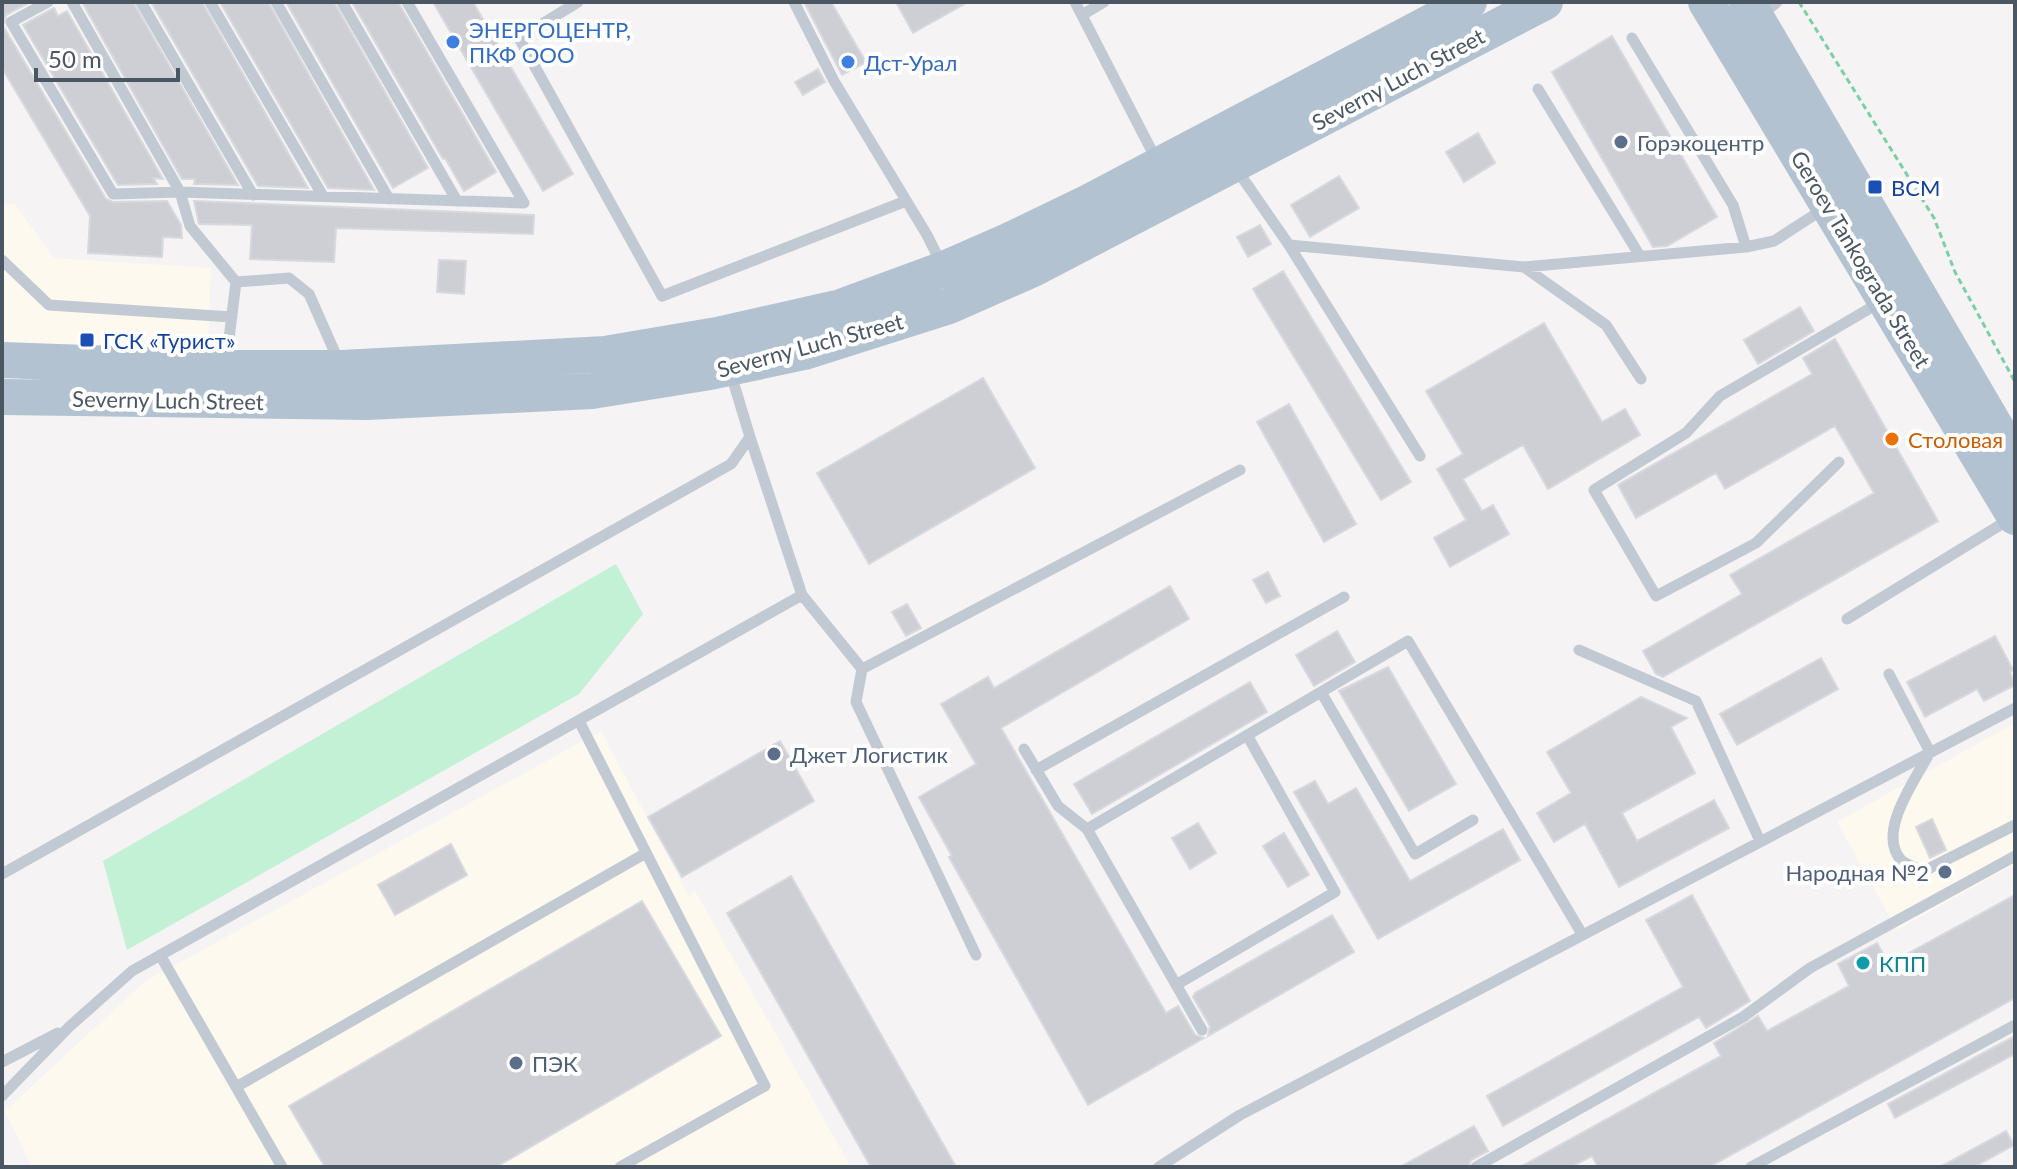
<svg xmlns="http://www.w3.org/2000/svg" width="2017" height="1169" font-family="Lato,sans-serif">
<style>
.commercial{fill:#fdf9ef}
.green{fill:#c3f1d5}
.building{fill:#cdcfd5;stroke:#d7d9de;stroke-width:2}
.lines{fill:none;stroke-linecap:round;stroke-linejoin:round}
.path{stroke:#7ad0a6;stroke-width:3;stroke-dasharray:6 4;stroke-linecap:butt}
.service{stroke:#c1cad2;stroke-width:11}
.primary{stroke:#b3c2d1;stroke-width:36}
.shop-dot{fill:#3f7fe0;stroke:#fff;stroke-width:3}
.service-dot{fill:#5c6f8a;stroke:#fff;stroke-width:3}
.transit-dot{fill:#1a4fb4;stroke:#fff;stroke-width:3}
.food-dot{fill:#e8710a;stroke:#fff;stroke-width:3}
.culture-dot{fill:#0f9aa8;stroke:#fff;stroke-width:3}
.labels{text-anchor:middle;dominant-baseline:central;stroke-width:8;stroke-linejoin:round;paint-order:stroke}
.shop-label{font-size:22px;fill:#366cbe;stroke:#fff;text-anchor:start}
.street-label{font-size:22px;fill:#4a5661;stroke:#fff}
.service-label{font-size:22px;fill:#4e5e75;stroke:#fff;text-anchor:start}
.transit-label{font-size:22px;fill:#164399;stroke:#fff;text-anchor:start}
.food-label{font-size:22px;fill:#c56008;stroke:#fff;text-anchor:start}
.culture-label{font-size:22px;fill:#0d838f;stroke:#fff;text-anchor:start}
</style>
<rect width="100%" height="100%" fill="#f5f3f3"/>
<path class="commercial" d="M 2,204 L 15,204 L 54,258 L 211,268 L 208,347 L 2,343 Z
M 2015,723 L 2015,864 L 1897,930 L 1837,822 Z
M 601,731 L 689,896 L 695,891 L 851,1167 L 32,1167 L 5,1111 L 144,982 Z"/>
<path class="green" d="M 616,564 L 643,614 L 579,694 L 127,950 L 103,861 Z"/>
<path class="building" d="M 2,2 L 30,2 L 6,15 L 3,26 L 106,199 L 113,202 L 167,201 L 181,225 L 182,238 L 163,237 L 162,257 L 88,253 L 90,216 L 2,68 Z
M 82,2 L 133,2 L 238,185 L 194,184 L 195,179 L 182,179 Z
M 151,2 L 202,2 L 308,188 L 258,186 Z
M 220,2 L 268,2 L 374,190 L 328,188 Z
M 286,2 L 334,2 L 428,168 L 393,188 Z
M 352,2 L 398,2 L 496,172 L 464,191 L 445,158 L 443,159 Z
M 433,2 L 473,2 L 573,174 L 543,191 Z
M 804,2 L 831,2 L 866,62 L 842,75 Z
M 896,2 L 968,2 L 913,33 Z
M 54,8 L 58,16 L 67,11 L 163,179 L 153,178 L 157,184 L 118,185 L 23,25 Z
M 1612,36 L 1717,217 L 1667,246 L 1653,247 L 1552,72 Z
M 818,69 L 825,82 L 803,95 L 795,82 Z
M 1478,133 L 1495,163 L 1464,182 L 1446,152 Z
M 1339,176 L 1359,208 L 1310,237 L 1291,205 Z
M 194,201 L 534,215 L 533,234 L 336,228 L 334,262 L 250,259 L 252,225 L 199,224 Z
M 1260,225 L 1271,244 L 1248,257 L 1237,237 Z
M 439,260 L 466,261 L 464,294 L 437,292 Z
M 1283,271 L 1411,482 L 1381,500 L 1253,289 Z
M 1800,307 L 1814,331 L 1758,364 L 1744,340 Z
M 1544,323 L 1602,422 L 1625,409 L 1640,435 L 1548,489 L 1523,445 L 1463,479 L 1482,511 L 1493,505 L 1509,534 L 1450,567 L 1434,538 L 1466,520 L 1437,469 L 1463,454 L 1426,391 Z
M 1835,339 L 1938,521 L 1663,677 L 1656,674 L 1643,651 L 1742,594 L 1730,575 L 1874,493 L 1835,426 L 1725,489 L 1716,473 L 1636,518 L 1618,485 L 1812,374 L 1803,358 Z
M 983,378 L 1035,468 L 869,564 L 817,473 Z
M 1289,404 L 1356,524 L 1324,542 L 1257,422 Z
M 1268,572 L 1280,596 L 1266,603 L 1253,580 Z
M 1170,586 L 1189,619 L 1001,728 L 1166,1013 L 1178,1006 L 1195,1035 L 1204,1038 L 1088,1105 L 949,857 L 952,856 L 919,797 L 976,764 L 941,704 L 988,677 L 994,688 Z
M 907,604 L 921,628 L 906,636 L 892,612 Z
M 1337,631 L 1355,662 L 1314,686 L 1296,655 Z
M 1995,636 L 2013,670 L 2010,672 L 2015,685 L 1984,701 L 1977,689 L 1925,717 L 1907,682 Z
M 1821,658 L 1838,689 L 1737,745 L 1720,714 Z
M 1388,667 L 1456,784 L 1409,811 L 1339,691 Z
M 1250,682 L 1267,712 L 1092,814 L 1074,784 Z
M 1641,697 L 1687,718 L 1671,727 L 1695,773 L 1622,813 L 1637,841 L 1714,800 L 1729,828 L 1619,887 L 1585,824 L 1554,842 L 1537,813 L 1571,793 L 1547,752 Z
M 780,741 L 814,801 L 682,877 L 648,817 Z
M 1315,781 L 1328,804 L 1356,788 L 1410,881 L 1503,829 L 1520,860 L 1378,939 L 1294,792 Z
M 1932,819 L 1946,850 L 1930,858 L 1916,827 Z
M 1198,823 L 1216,853 L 1190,869 L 1172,838 Z
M 1284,833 L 1309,875 L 1288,887 L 1263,846 Z
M 451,844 L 467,875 L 395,915 L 378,885 Z
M 791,876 L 956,1167 L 871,1167 L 727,913 Z
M 1692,895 L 1750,1001 L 1706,1028 L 1699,1017 L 1503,1126 L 1487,1096 L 1683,987 L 1646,920 Z
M 2015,895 L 2015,998 L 1709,1167 L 1598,1167 L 1592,1156 L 1571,1167 L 1520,1167 L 1721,1056 L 1714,1043 L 1758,1016 L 1767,1031 L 1849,986 L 1838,964 L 1877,943 L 1889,964 Z
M 642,901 L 721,1036 L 496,1167 L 325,1167 L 289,1106 Z
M 1332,915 L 1354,952 L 1208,1036 L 1210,1026 L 1193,997 L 1195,993 Z
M 2015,1036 L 2015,1054 L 1895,1118 L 1888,1104 Z
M 1474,1126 L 1488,1151 L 1471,1160 L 1468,1167 L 1400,1167 Z
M 2006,1131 L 2014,1145 L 1974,1167 L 1940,1167 Z"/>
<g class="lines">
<path class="path" d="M 1799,2 L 1934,218 L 1955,272 L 2015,382"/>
<path class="service" d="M 48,2 L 11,22 L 113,194 L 180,192 L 524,203 L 407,2
M 72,2 L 180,192 L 190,226 L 236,282 L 226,363
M 141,2 L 253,195
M 210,2 L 323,196
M 276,2 L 389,199
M 342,2 L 457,201
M 578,2 L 519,38 L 662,296 L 906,201
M 794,2 L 834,81 L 927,235 L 942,265
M 1075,2 L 1157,161
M 1082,15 L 1104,2
M 1761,15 L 1777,2
M 1632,38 L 1733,205 L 1746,247
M 1538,89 L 1640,256
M 1237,170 L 1289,245 L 1420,456
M 1289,245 L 1524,267 L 1746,247 L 1774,241 L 1825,208
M 2,260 L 49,305 L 232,317
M 1524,267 L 1606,325 L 1641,379
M 236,282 L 289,278 L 309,294 L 340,364
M 750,437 L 802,595 L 862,669 L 1240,470
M 1839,462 L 1756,543 L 1656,596 L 1594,490 L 1686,433 L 1720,396 L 1879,303
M 1847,619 L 2010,519
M 1579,650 L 1696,701 L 1760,841
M 862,669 L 856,702 L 976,955
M 1889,674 L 1930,752 C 1916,779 1876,832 1901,860 C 1906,865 1917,868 1924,871 L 2015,825
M 1321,692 L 1415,854 L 1473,820
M 579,721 L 765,1086 L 620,1167
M 1024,749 L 1058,806 L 1087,829 L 1202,1030
M 1036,770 L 1344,597
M 1087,829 L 1408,641 L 1582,934
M 2,874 L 731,464 L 750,437 L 730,371
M 160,955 L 282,1167
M 1176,985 L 1335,892 L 1247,735
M 2,1062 L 58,1033
M 236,1087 L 646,853
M 2,1096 L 69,1027 L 132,971 L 802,595
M 1159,1167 L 1240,1115 L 2015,708
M 1476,1167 L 1743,1017 L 1810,968 L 2015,856
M 1751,1167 L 2015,1025"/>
<path class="primary" d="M 1706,2 L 2015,517
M 1747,2 L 2015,460
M 2,360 L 226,368 L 342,368 L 605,354 L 717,335 L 841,307 L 944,269 L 1008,241 L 1089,202 L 1469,2
M 2,397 L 367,402 L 592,391 L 710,372 L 804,352 L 949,306 L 1033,269 L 1545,2"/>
</g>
<g class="shop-dot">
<circle cx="453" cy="42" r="8"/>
<circle cx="848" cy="62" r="8"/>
</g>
<g class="service-dot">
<circle cx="1621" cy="142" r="8"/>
<circle cx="774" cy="754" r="8"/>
<circle cx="1945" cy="872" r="8"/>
<circle cx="516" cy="1063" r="8"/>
</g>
<g class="transit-dot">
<rect x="1867" y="179" width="16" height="16" rx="4"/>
<rect x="79" y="332" width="16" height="16" rx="4"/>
</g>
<circle class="food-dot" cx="1892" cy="439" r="8"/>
<circle class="culture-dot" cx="1863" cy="963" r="8"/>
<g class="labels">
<g class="shop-label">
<text x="469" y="29">ЭНЕРГОЦЕНТР,<tspan x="469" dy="25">ПКФ ООО</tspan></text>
<text x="864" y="62">Дст-Урал</text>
</g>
<g class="street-label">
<text transform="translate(1398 79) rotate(-28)">Severny Luch Street</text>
<text transform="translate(1861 259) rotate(59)">Geroev Tankograda Street</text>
<text transform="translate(810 345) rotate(-15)">Severny Luch Street</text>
<text transform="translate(168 400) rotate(1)">Severny Luch Street</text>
</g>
<g class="service-label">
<text x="1637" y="142">Горэкоцентр</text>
<text x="790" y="754">Джет Логистик</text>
<text x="1929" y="872" text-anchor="end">Народная №2</text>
<text x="532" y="1063">ПЭК</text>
</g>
<g class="transit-label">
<text x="1891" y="187">ВСМ</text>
<text x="103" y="340">ГСК «Турист»</text>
</g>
<g class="food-label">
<text x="1908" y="439">Столовая</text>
</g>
<g class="culture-label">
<text x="1879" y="963">КПП</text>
</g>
</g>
<rect width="2017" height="1169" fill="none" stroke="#4a5661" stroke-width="8"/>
<path d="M36 68v12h142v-12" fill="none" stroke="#4a5661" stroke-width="4"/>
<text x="48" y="68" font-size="24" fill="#4a5661" stroke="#ffffff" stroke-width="6" paint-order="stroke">50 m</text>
</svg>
